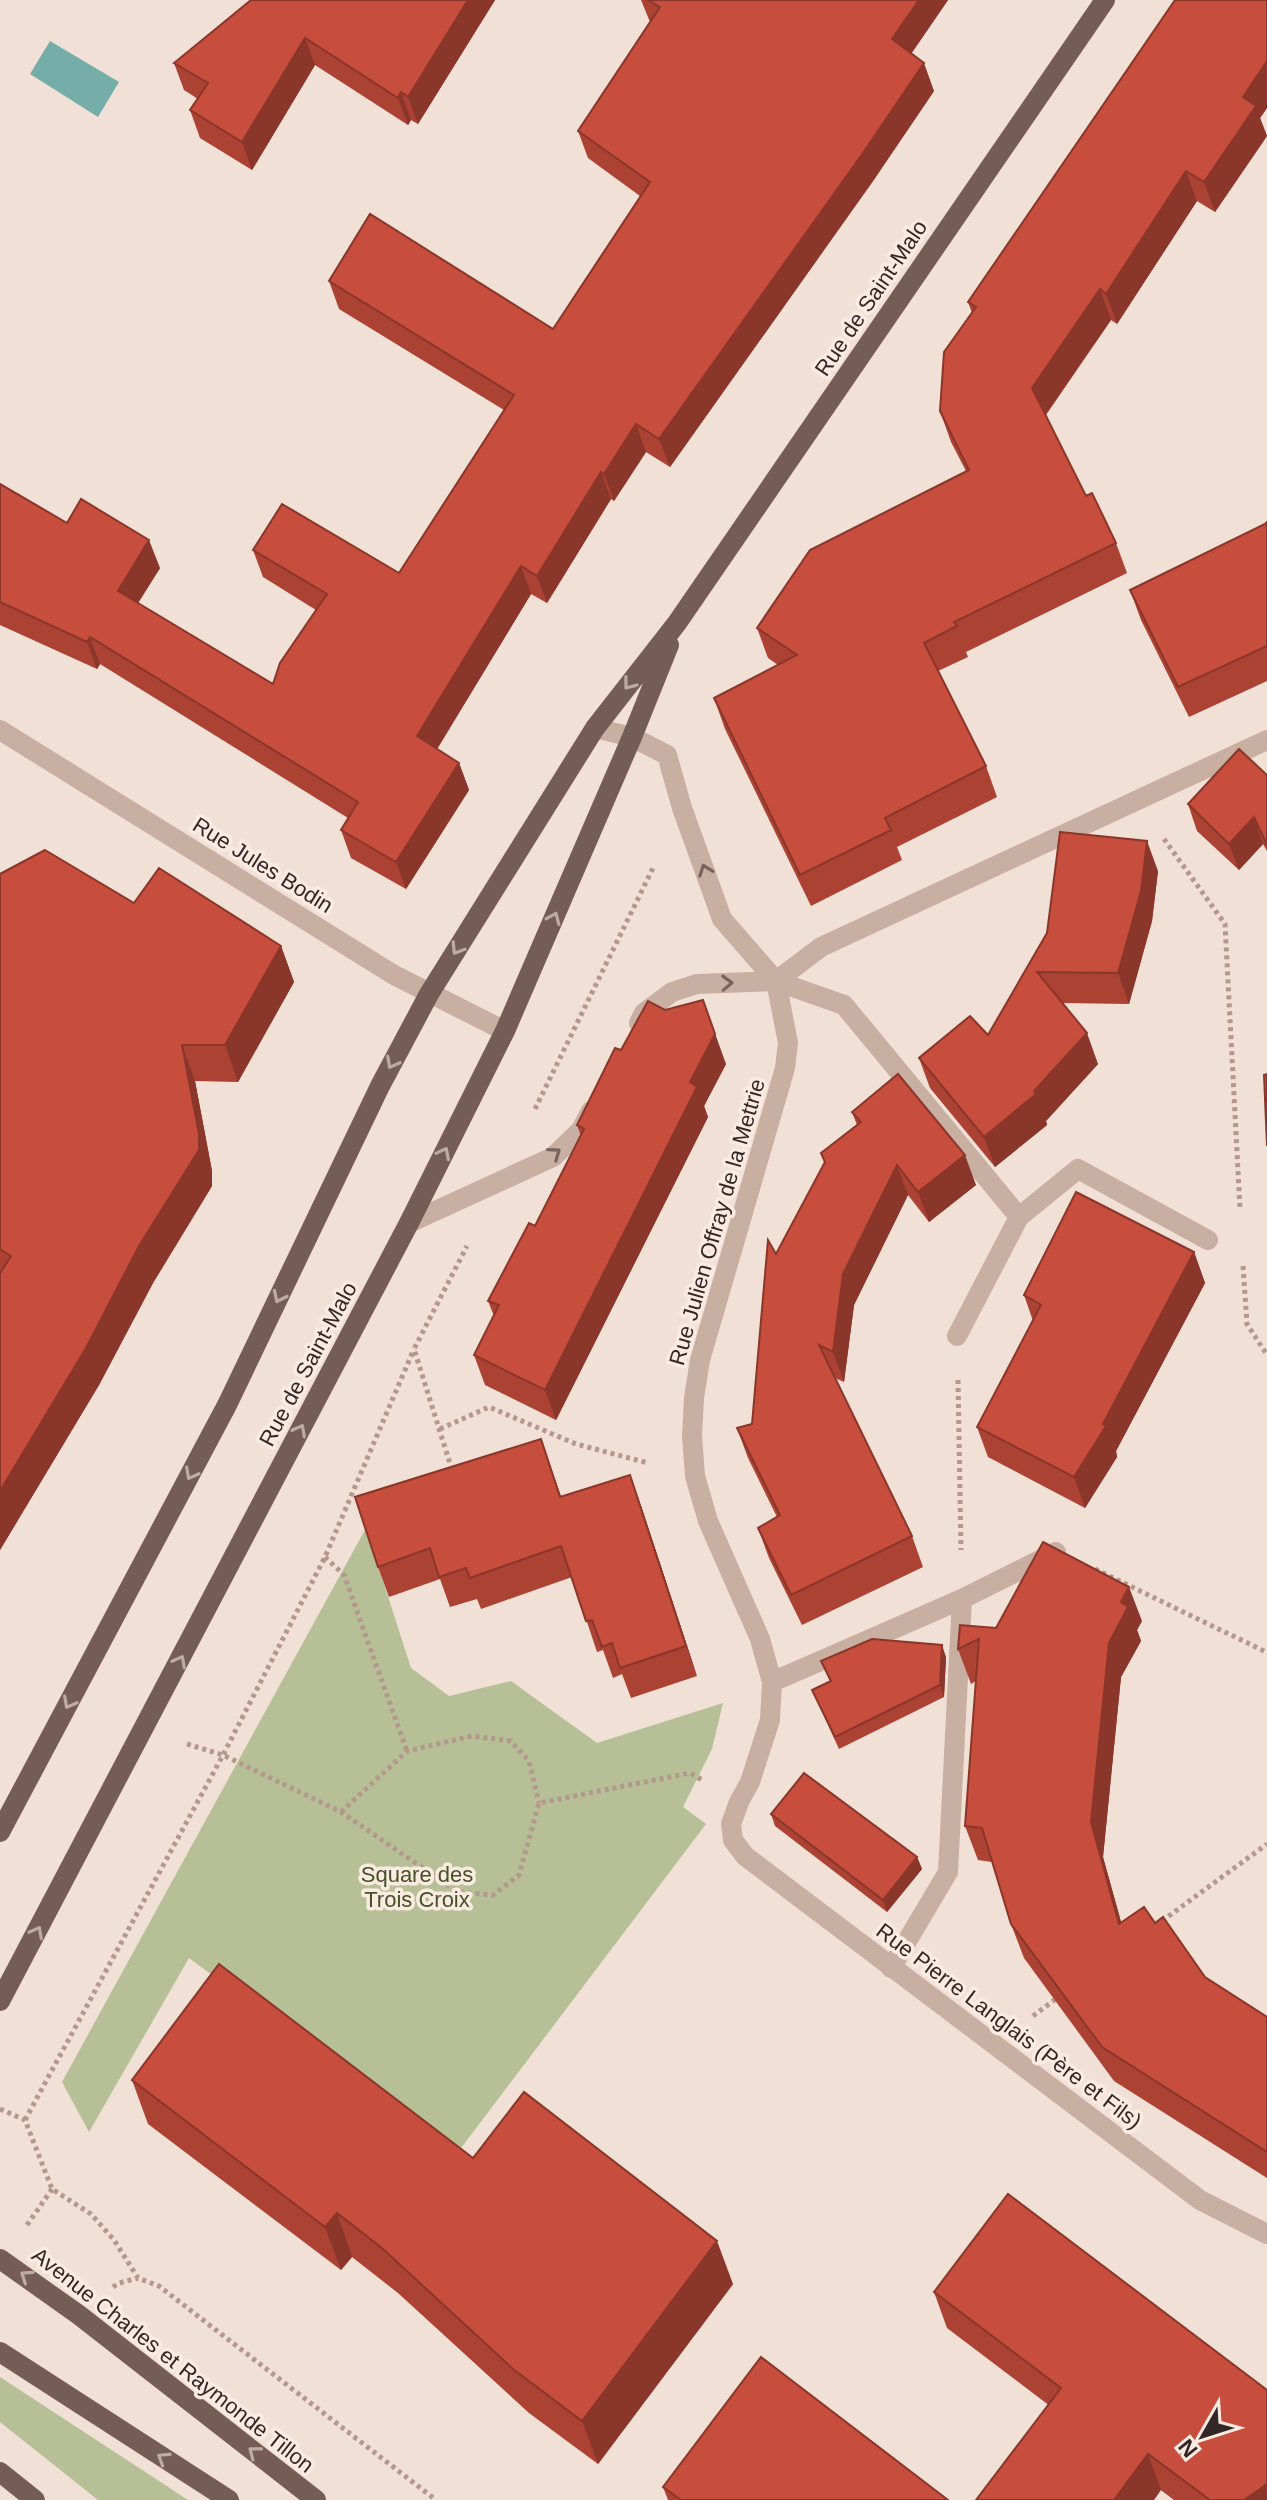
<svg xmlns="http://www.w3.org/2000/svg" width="1267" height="2500" font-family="Helvetica,sans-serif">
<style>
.green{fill:#b7bf96}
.water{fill:#75ada8}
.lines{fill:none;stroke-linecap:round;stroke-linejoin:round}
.path{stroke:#b4988c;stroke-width:5;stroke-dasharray:4 4;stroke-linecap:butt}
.service{stroke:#c8afa2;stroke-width:20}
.minor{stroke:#c8afa2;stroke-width:20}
.primary{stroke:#755c55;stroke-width:20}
.wall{fill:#ab4234}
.shaded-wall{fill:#8b362b}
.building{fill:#c74d3d;stroke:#8b362b;stroke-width:2}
.oneway{stroke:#beaba3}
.oneway2{stroke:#76645d}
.labels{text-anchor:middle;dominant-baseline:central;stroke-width:7;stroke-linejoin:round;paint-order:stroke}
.street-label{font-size:22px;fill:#332725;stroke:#f9ebe2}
.park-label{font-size:22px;fill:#475128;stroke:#f9ebe2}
</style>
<rect width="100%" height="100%" fill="#f0e0d6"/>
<path class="green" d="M 366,1528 L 411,1668 L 449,1696 L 511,1681 L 597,1743 L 723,1703 L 712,1749 L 683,1807 L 706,1824 L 455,2156 L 189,1958 L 89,2132 L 62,2082 Z
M 0,2377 L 185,2498 L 188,2500 L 98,2500 L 0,2422 Z"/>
<path class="water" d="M 50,41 L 119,82 L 98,117 L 30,74 Z"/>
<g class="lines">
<path class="path" d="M 1164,839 L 1225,924 L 1240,1209
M 535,1109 L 654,866
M 1243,1266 L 1247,1324 L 1267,1355
M 958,1380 L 961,1550
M 440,1429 L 489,1407 L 576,1444 L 648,1463
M 452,1470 L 414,1349 L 467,1246
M 325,1557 L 344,1575 L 407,1751
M 1095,1569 L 1266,1652
M 187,1744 L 223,1755 L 341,1812 L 458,1892 L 493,1895 L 519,1875 L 539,1803 L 690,1773 L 702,1780
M 341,1812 L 407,1751 L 472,1736 L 511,1741 L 529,1761 L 539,1803
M 1162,1921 L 1267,1844
M 1033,2016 L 1057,1998
M 0,2109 L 25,2120 L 52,2189 L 91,2214 L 114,2240 L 138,2278 L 159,2286 L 436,2500
M 25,2120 L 223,1755 L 325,1557 L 414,1349
M 27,2225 L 52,2189
M 113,2287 L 119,2283 L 138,2278"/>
<path class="service" d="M 776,981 L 844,1005 L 1019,1217
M 957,1336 L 1019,1217 L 1078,1169 L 1208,1240
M 772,1682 L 962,1599 L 1056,1552
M 891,1968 L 948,1872 L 962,1599"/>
<path class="minor" d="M 595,728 L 632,737 L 667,755 L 682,808 L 722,919 L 776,981
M 0,730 L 394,975 L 505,1031
M 776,981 L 788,1043 L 785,1068 L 700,1360 L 694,1398 L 692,1436 L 695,1476 L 708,1521 L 760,1639 L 772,1682 L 770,1720 L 750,1782 L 739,1802 L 731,1824 L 733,1840 L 745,1856 L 1200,2200 L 1267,2234
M 639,1023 L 644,1013 L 672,992 L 697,984 L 776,981 L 821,947 L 1267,740
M 409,1223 L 553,1157 L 581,1130 L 591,1111"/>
<path class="primary" d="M 0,1832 L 227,1405 L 380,1086 L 429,994 L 595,728 L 677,623 L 1105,0
M 0,2001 L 409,1223 L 505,1031 L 632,737 L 669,645
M 0,2259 L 79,2315 L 316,2500
M 0,2352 L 229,2500
M 0,2472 L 35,2500"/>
</g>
<path class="wall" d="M 495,0 L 418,124 L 411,120 L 408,125 L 315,65 L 252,170 L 200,138 L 190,110 L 198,99 L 184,90 L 174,63 Z
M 641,0 L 948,0 L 911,54 L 934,91 L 873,181 L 670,467 L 646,452 L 614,501 L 611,499 L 547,603 L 531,594 L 437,749 L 459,763 L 469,790 L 406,889 L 351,858 L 341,830 L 348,818 L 100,664 L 97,669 L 0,625 L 0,484 L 67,523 L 160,568 L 138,603 L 273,684 L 316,610 L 263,577 L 253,550 L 399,573 L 504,410 L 339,309 L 329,281 L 553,329 L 640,196 L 588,158 L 578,131 L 650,22 Z
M 1267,0 L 1267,108 L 1260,118 L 1267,136 L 1215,212 L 1197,201 L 1117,324 L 1111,320 L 1046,415 L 1086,496 L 1116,543 L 1127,573 L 966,652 L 968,657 L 938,671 L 986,766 L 997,797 L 897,847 L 902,860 L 811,906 L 725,729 L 714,698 L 778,665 L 768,658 L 757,628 L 966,471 L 951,442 L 940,411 L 972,313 L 968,302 Z
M 1267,522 L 1267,681 L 1189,717 L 1141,620 L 1130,590 L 1265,524 Z
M 1267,775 L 1267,851 L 1263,844 L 1239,870 L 1197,831 L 1188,804 Z
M 1158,871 L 1152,921 L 1129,1004 L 1062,1003 L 1098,1064 L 1046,1121 L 1047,1125 L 995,1167 L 930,1088 L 919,1058 L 988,1035 L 1047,933 Z
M 0,874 L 134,903 L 281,946 L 294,982 L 238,1082 L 195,1081 L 212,1171 L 212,1186 L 153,1283 L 99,1385 L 0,1550 Z
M 621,1050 L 726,1064 L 704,1106 L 708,1117 L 556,1420 L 485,1385 L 474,1355 L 494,1316 L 488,1301 L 535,1226 L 581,1136 L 577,1125 Z
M 852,1112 L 976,1185 L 929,1222 L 908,1195 L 854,1305 L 844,1382 L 835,1378 L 912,1536 L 923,1567 L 802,1625 L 769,1558 L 758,1528 L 777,1517 L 748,1458 L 737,1428 L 752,1424 L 776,1254 L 825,1163 L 821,1153 L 857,1125 Z
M 1194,1252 L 1205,1283 L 1116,1451 L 1117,1457 L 1085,1508 L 988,1457 L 977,1427 L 1033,1321 L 1024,1295 Z
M 541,1439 L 561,1496 L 641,1506 L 697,1676 L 631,1698 L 622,1674 L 613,1678 L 603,1650 L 597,1652 L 572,1577 L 481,1609 L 477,1599 L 450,1607 L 440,1579 L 389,1597 L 378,1567 Z
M 1142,1621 L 1137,1630 L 1141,1641 L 1121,1677 L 1103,1857 L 1121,1922 L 1155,1923 L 1205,1977 L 1267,2017 L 1267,2178 L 1114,2081 L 1024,1958 L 1011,1924 L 992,1862 L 978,1860 L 965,1826 L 976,1681 L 971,1684 L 958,1649 L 996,1628 Z
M 946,1657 L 944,1697 L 839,1749 L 812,1690 L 830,1681 L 821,1661 Z
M 771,1814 L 917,1857 L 922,1869 L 887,1912 L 775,1826 Z
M 132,2080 L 733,2284 L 598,2464 L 529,2413 L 398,2293 L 352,2257 L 341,2270 L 148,2124 Z
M 934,2292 L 1267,2500 L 1174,2500 L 947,2328 Z
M 663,2487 L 948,2500 L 668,2500 Z"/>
<path class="shaded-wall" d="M 468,0 L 495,0 L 418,124 L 408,97 Z
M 919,0 L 948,0 L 902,67 L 892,39 Z
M 305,38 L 315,65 L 252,170 L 242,142 Z
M 1267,61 L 1267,108 L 1260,118 L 1267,136 L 1215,212 L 1204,182 L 1243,97 Z
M 924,63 L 934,91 L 873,181 L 670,467 L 659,439 Z
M 401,92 L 411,120 L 408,125 L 398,98 Z
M 1186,171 L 1197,201 L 1117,324 L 1106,294 Z
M 1100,289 L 1111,320 L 1043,418 L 1032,388 Z
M 636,424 L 646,452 L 614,501 L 604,474 Z
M 601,472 L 611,499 L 547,603 L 537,576 Z
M 149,540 L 160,568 L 128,619 L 118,591 Z
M 521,566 L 531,594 L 428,764 L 417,736 Z
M 90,637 L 100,664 L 97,669 L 87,642 Z
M 459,763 L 469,790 L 406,889 L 396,862 Z
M 1254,817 L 1263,844 L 1239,870 L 1229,844 Z
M 1147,841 L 1158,871 L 1152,921 L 1129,1004 L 1118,973 Z
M 281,946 L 294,982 L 238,1082 L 225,1045 Z
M 703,1000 L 726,1064 L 704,1106 L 708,1117 L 556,1420 L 545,1390 L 690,1082 Z
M 1087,1033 L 1098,1064 L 1046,1121 L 1047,1125 L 995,1167 L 984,1137 L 1034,1091 Z
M 182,1045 L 195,1081 L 212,1171 L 212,1186 L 153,1283 L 99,1385 L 0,1550 L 0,1491 Z
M 965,1155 L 976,1185 L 929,1222 L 918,1192 Z
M 897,1165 L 908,1195 L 854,1305 L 844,1382 L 833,1352 L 843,1274 Z
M 1194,1252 L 1205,1283 L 1116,1451 L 1117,1457 L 1085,1508 L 1074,1477 Z
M 630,1475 L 641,1506 L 697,1676 L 686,1646 Z
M 1129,1587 L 1142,1621 L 1137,1630 L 1141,1641 L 1121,1677 L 1103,1857 L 1131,1958 L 1119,1924 L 1091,1822 L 1109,1643 L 1121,1602 Z
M 942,1645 L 946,1657 L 944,1697 L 940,1685 Z
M 917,1857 L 922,1869 L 887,1912 L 883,1900 Z
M 337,2213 L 352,2257 L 341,2270 L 325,2227 Z
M 717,2241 L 733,2284 L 598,2464 L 582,2421 Z
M 1148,2454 L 1161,2490 L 1154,2500 L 1114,2500 Z
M 1267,2484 L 1267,2500 L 1244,2500 Z"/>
<path class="building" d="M 251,0 L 468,0 L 408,97 L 401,92 L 398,98 L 305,38 L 242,142 L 190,110 L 208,83 L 174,63 Z
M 648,0 L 919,0 L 892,39 L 924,63 L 863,153 L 659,439 L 636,424 L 604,474 L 601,472 L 537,576 L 521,566 L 417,736 L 459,763 L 396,862 L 341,830 L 358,802 L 90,637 L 87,642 L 0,602 L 0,484 L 67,523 L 81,499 L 149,540 L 118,591 L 273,684 L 280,663 L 327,594 L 253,550 L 282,504 L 399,573 L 514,395 L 329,281 L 370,214 L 553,329 L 650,182 L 578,131 L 660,7 Z
M 1175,0 L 1267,0 L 1267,61 L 1243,97 L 1256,106 L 1204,182 L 1186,171 L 1106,294 L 1100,289 L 1032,388 L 1086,496 L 1092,493 L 1116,543 L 954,622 L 957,626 L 924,643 L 986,766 L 885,818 L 891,830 L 800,875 L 714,698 L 797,655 L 757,628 L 810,550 L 969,470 L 940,411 L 944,352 L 976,307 L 968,302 Z
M 1267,522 L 1267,646 L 1178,687 L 1130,590 L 1265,524 Z
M 1239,749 L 1267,775 L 1267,845 L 1254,817 L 1229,844 L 1188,804 Z
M 1060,832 L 1147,841 L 1141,891 L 1118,973 L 1037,972 L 1087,1033 L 1034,1091 L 1036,1094 L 984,1137 L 919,1058 L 970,1016 L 988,1035 L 1047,933 Z
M 45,850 L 134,903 L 159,868 L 281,946 L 225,1045 L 182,1045 L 199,1134 L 199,1150 L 139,1246 L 86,1348 L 0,1491 L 0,1273 L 11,1256 L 0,1249 L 0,874 Z
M 703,1000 L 715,1034 L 690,1082 L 697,1087 L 545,1390 L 474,1355 L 499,1305 L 488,1301 L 529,1223 L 535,1226 L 584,1129 L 577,1125 L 615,1048 L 621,1050 L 648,1001 L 665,1010 Z
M 898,1074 L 965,1155 L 918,1192 L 897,1165 L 843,1274 L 833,1352 L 819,1345 L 912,1536 L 791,1595 L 758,1528 L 780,1515 L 737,1428 L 752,1424 L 768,1240 L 776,1254 L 825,1162 L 821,1153 L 861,1122 L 852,1112 Z
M 1267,1074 L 1267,1146 L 1264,1075 Z
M 1076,1192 L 1194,1252 L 1103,1424 L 1106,1426 L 1074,1477 L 977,1427 L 1041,1305 L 1024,1295 Z
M 541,1439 L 560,1497 L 630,1475 L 686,1646 L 620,1668 L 612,1643 L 602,1647 L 592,1620 L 586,1621 L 561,1546 L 470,1578 L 466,1568 L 439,1577 L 430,1548 L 378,1567 L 355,1497 Z
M 1043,1542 L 1129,1587 L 1121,1602 L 1128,1607 L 1109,1643 L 1091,1822 L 1119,1924 L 1144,1907 L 1155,1923 L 1163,1917 L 1205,1977 L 1267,2017 L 1267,2152 L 1102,2047 L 1011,1924 L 982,1828 L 965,1826 L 979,1639 L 958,1649 L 960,1625 L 996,1628 Z
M 872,1639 L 942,1645 L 940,1685 L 835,1737 L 812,1690 L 831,1681 L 821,1661 Z
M 804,1773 L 917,1857 L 883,1900 L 771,1814 Z
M 219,1964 L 473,2158 L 524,2092 L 717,2241 L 582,2421 L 513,2369 L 383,2249 L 337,2213 L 325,2227 L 132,2080 Z
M 1008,2194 L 1267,2390 L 1267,2484 L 1244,2500 L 1210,2500 L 1148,2454 L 1114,2500 L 976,2500 L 1061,2388 L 934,2292 Z
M 761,2357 L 948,2500 L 681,2500 L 663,2487 Z"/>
<defs><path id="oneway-chevron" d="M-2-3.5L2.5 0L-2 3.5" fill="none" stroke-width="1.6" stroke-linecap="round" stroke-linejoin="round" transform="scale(2)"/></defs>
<g class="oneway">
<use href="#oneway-chevron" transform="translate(629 684) rotate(128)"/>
<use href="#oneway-chevron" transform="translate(554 918) rotate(-67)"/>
<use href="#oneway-chevron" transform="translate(457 949) rotate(122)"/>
<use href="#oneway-chevron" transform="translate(392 1063) rotate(118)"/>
<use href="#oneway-chevron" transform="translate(444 1153) rotate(-63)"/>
<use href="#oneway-chevron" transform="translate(279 1297) rotate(116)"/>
<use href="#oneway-chevron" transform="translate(300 1430) rotate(-62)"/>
<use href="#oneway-chevron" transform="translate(191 1474) rotate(118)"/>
<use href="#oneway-chevron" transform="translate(180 1661) rotate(-62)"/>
<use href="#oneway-chevron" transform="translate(69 1703) rotate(118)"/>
<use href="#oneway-chevron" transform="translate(37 1932) rotate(-62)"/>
<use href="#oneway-chevron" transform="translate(26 2276) rotate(-146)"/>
<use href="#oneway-chevron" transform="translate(254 2452) rotate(-142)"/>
<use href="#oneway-chevron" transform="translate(163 2458) rotate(-147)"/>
</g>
<g class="oneway2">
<use href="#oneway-chevron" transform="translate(705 870) rotate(-110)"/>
<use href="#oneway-chevron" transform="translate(727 983) rotate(-2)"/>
<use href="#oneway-chevron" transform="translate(555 1153) rotate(-36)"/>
</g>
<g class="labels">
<g class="street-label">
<text transform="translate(871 298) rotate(-56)">Rue de Saint-Malo</text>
<text transform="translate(263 865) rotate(32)">Rue Jules Bodin</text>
<text transform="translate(717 1222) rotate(-74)">Rue Julien Offray de la Mettrie</text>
<text transform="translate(308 1364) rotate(-62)">Rue de Saint-Malo</text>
<text transform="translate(1009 2026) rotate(37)">Rue Pierre Langlais (Père et Fils)</text>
<text transform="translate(173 2360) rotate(38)">Avenue Charles et Raymonde Tillon</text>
</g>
<g class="park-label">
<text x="417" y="1874">Square des<tspan x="417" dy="25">Trois Croix</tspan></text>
</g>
</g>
<g transform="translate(1203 2436) rotate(231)" stroke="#f9ebe2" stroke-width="6" paint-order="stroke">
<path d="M0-6L14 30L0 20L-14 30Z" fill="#332725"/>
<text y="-12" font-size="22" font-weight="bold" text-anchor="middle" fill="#332725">N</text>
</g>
</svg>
